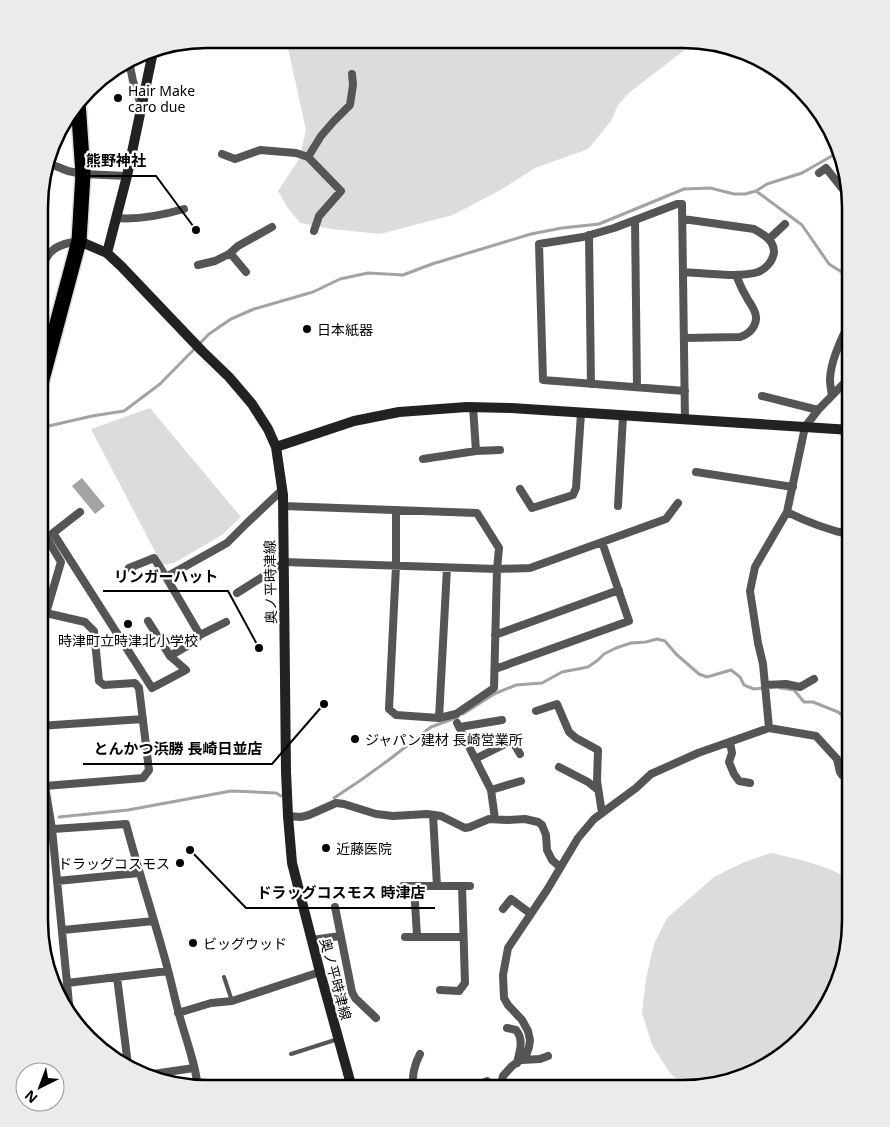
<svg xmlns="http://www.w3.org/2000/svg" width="890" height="1127" font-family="'Noto Sans','Noto Sans JP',sans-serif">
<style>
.green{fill:#dcdcdc}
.water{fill:#a3a3a3}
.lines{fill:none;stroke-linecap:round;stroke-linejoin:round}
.stream{stroke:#a3a3a3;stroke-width:3}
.highway-casing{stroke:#dbdbdb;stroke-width:18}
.lane{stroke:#555;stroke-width:4}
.street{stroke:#555;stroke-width:8}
.secondary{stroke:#222;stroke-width:10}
.highway{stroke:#000;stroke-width:15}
.poi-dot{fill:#000;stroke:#fff;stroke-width:2}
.labels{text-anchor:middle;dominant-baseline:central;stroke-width:4.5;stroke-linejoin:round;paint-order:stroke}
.poi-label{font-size:14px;fill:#000;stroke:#fff;text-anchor:start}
.street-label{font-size:14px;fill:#000;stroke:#fff}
.rim{fill:none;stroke:#000;stroke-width:2.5}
.leader{fill:none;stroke:#000;stroke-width:2}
.callout-dot{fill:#000;stroke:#fff;stroke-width:2}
.callout-label{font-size:15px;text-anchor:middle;font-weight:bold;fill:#000;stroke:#fff;stroke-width:4.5;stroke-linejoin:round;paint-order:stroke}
</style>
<rect width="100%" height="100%" fill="#fff"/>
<path class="green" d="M 286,39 L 695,40 L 691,45 L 630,92 L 618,105 L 611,121 L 588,149 L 535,168 L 502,189 L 453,215 L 380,234 L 332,229 L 300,223 L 288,208 L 278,191 L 299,159 L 306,130 Z
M 150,408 L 241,517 L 222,535 L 174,563 L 162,565 L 91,429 Z
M 771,853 C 798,859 827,865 851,880 L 851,931 L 829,1005 L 767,1066 L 694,1088 L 686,1088 L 670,1073 L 652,1045 L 642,1012 L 646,979 L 654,944 L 667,918 L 714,877 L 742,863 Z"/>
<path class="water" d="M 82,478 L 105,506 L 95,514 L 72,486 Z"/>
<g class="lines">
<path class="stream" d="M 756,191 L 802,225 L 829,264 L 851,278
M 40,428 L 92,416 L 124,411 L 160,384 L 209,334 L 231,319 L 254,309 L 313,292 L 340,279 L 368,273 L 403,275 L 432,264 L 531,234 L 562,228 L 599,224 L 684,189 L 710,188 L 734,194 L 745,194 L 756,191 L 767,184 L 802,173 L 837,153
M 780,688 L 794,690 L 804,702 L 813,702 L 838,712 L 851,722
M 463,714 L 494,694 L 516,685 L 542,683 L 562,672 L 588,667 L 598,660 L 604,654 L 616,648 L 631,643 L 646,642 L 657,639 L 665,641 L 676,654 L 699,674 L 707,677 L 731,670 L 740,677 L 744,685 L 754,689 L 764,688
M 334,798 L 361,780 L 390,759 L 431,727 L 458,717
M 59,817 L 128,810 L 231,791 L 276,793 L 281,796
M 39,818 L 42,818"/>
<defs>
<path id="highway" d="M 40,387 L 79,241 L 83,174 L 78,102"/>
</defs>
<use href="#highway" class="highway-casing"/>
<path class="lane" d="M 224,977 L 232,1001
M 291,1054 L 338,1039"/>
<path class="street" d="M 129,61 L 133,81 L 141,105
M 222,154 L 235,159 L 260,150 L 296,153 L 308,157 L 341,191 L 319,216 L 314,231
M 308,157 L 321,136 L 334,121 L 350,105 L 353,85 L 352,74
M 48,163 L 68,171 L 83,174 L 127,176
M 819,173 L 826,168 L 849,197
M 116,218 C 139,220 163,215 184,209
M 683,219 L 754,229 C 763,234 774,240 774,252 C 773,261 766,269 758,272 C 740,278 703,273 683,272
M 635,220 L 637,387
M 589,235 L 591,384
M 769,239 L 785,224
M 230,253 L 246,272
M 198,265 L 215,261 L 229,254 L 238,246 L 272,227
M 40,267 C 45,262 47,255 52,251 C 58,244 70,243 79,241
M 684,338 L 740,337 C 752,333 760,322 754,310 C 752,305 748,301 746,296 C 742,290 739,282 736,275
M 685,391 L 543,380 L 539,244 L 583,237 L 614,228 L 677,204 L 682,204 L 685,420
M 832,395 C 831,390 830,385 830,379 C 831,358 843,337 851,318
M 762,396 L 818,410
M 473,407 L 476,451
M 423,459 L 476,451 L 500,450
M 696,472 L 793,487
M 520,489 L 532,508 L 573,495 L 576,488 L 581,413
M 283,506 L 477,513 L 499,548 L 497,569 L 494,688 L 456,714 L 439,718 L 447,568
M 618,506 L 623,416
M 396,510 L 396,566 L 389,709 L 396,715 L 439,718
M 80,512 L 53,533 L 152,688 L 186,670 L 170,656 L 194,642 L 200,635 L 166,577 L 227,543 L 247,523 L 282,490
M 787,512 C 807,522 829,530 851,535
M 283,562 L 497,569 L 530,568 L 666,519 L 678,503
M 129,568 L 154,558 L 166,577
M 237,593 L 283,564
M 148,621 L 170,656
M 200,635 L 226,622
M 495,635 L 619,590
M 39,660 L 46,613 L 61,562 L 40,527
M 495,669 L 629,621 L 602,542
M 765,685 L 786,684 L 800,687 L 814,679
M 536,711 L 557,704 L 569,732 L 576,738 L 598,750 L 597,781 L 602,813
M 39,715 L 45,786 L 52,829 L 70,1014
M 457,723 L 491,790 L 495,819
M 39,726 L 143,719
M 460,727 L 502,720
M 769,728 L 816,736 L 837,759 L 840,772 L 842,775 L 851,780
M 730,742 L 732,753 L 729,762 L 734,774 L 739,781 L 750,783
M 475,759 L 511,741 L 513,742 L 520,754
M 559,767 L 588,782 L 598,790
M 45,786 L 143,778 L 149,770 L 139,688 L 135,683 L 104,685 L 99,681 L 94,631 L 85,622 L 46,613
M 491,790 L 521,781
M 433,815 L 437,886
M 288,816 L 301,817 L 309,815 L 336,803 L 344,804 L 376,814 L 393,816 L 427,814 L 441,816 L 465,828 L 470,827 L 489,819 L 507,820 L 525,819 L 538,822 L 542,825 L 546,835 L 547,850 L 552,860 L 560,867
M 39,830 L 126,824 C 139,873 155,921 168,970 C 172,985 175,1000 179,1014 C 183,1030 199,1074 197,1088
M 57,881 L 139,873
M 403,886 L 470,886
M 414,886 L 417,936
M 335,907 L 352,992 L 355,998 L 376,1018
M 503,909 L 511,899 L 531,914
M 63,930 L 154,921
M 405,937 L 463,937
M 312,940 L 340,936
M 117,977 L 128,1065
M 67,983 L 168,971
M 440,990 L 459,991 L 465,983 L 462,886
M 178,1013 L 211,1003 L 232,1001 L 320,972
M 507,1028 L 516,1030 C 524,1040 520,1050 517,1063
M 522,1060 L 540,1059 L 548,1056
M 153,1074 L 194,1068
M 414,1088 C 411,1077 415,1063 420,1054
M 473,1088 L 487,1081 L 494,1088
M 500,1088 L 503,1076 L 512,1066 L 526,1056 L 529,1047 L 530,1040 L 528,1031 L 522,1020 L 508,1005 L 504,998 L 503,975 L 508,948 L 547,890 L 578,838 L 594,819 L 636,788 L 651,774 L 698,753 L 769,728 L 763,664 L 758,643 L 750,591 L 755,567 L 787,512 L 805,427 L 818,410 L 851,376"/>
<path class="secondary" d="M 79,241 L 107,253 L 121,266 L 202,351 L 229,377 L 252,404 L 268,429 L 276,447 L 283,495 L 286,772 L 288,816 L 292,863 L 320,972 L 352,1088
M 107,253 L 127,176 L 154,47
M 276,447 L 354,421 L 399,412 L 467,407 L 511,408 L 851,430"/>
<use href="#highway" class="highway"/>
</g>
<g class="poi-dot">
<circle cx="118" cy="98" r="5"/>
<circle cx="307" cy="329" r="5"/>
<circle cx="128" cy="624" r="5"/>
<circle cx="355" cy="739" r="5"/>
<circle cx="326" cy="848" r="5"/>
<circle cx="180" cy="863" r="5"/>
<circle cx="193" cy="943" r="5"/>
</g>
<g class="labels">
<g class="poi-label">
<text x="128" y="90">Hair Make<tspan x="128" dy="16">caro due</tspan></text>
<text x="317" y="329">日本紙器</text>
<text x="128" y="640" text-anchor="middle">時津町立時津北小学校</text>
<text x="365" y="739">ジャパン建材 長崎営業所</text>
<text x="336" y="848">近藤医院</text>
<text x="170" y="863" text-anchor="end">ドラッグコスモス</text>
<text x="203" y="943">ビッグウッド</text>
</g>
<g class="street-label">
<text transform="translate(270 582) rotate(-91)">奥ノ平時津線</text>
<text transform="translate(336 979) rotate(75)">奥ノ平時津線</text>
</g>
</g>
<path d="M0 0H890V1127H0ZM207 48H683A159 159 0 0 1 842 207V921A159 159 0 0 1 683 1080H207A159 159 0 0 1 48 921V207A159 159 0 0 1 207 48Z" fill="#ebebeb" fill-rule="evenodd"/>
<path class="rim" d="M207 48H683A159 159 0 0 1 842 207V921A159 159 0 0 1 683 1080H207A159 159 0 0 1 48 921V207A159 159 0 0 1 207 48Z"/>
<path class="leader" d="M196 230L156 176H76M259 648L228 591H103M324 704L272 764H83M190 850L246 908H435"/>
<g class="callout-dot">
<circle cx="196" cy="230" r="5"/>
<circle cx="259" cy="648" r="5"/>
<circle cx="324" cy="704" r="5"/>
<circle cx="190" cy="850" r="5"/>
</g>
<g class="callout-label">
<text x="116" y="166">熊野神社</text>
<text x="166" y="582">リンガーハット</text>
<text x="178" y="754">とんかつ浜勝 長崎日並店</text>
<text x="341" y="898">ドラッグコスモス 時津店</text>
</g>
<g transform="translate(40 1087) rotate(222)"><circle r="24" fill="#ffffff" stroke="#999999"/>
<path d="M0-4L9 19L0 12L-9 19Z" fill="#000000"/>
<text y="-8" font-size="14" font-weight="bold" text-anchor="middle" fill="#000000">N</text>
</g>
</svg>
